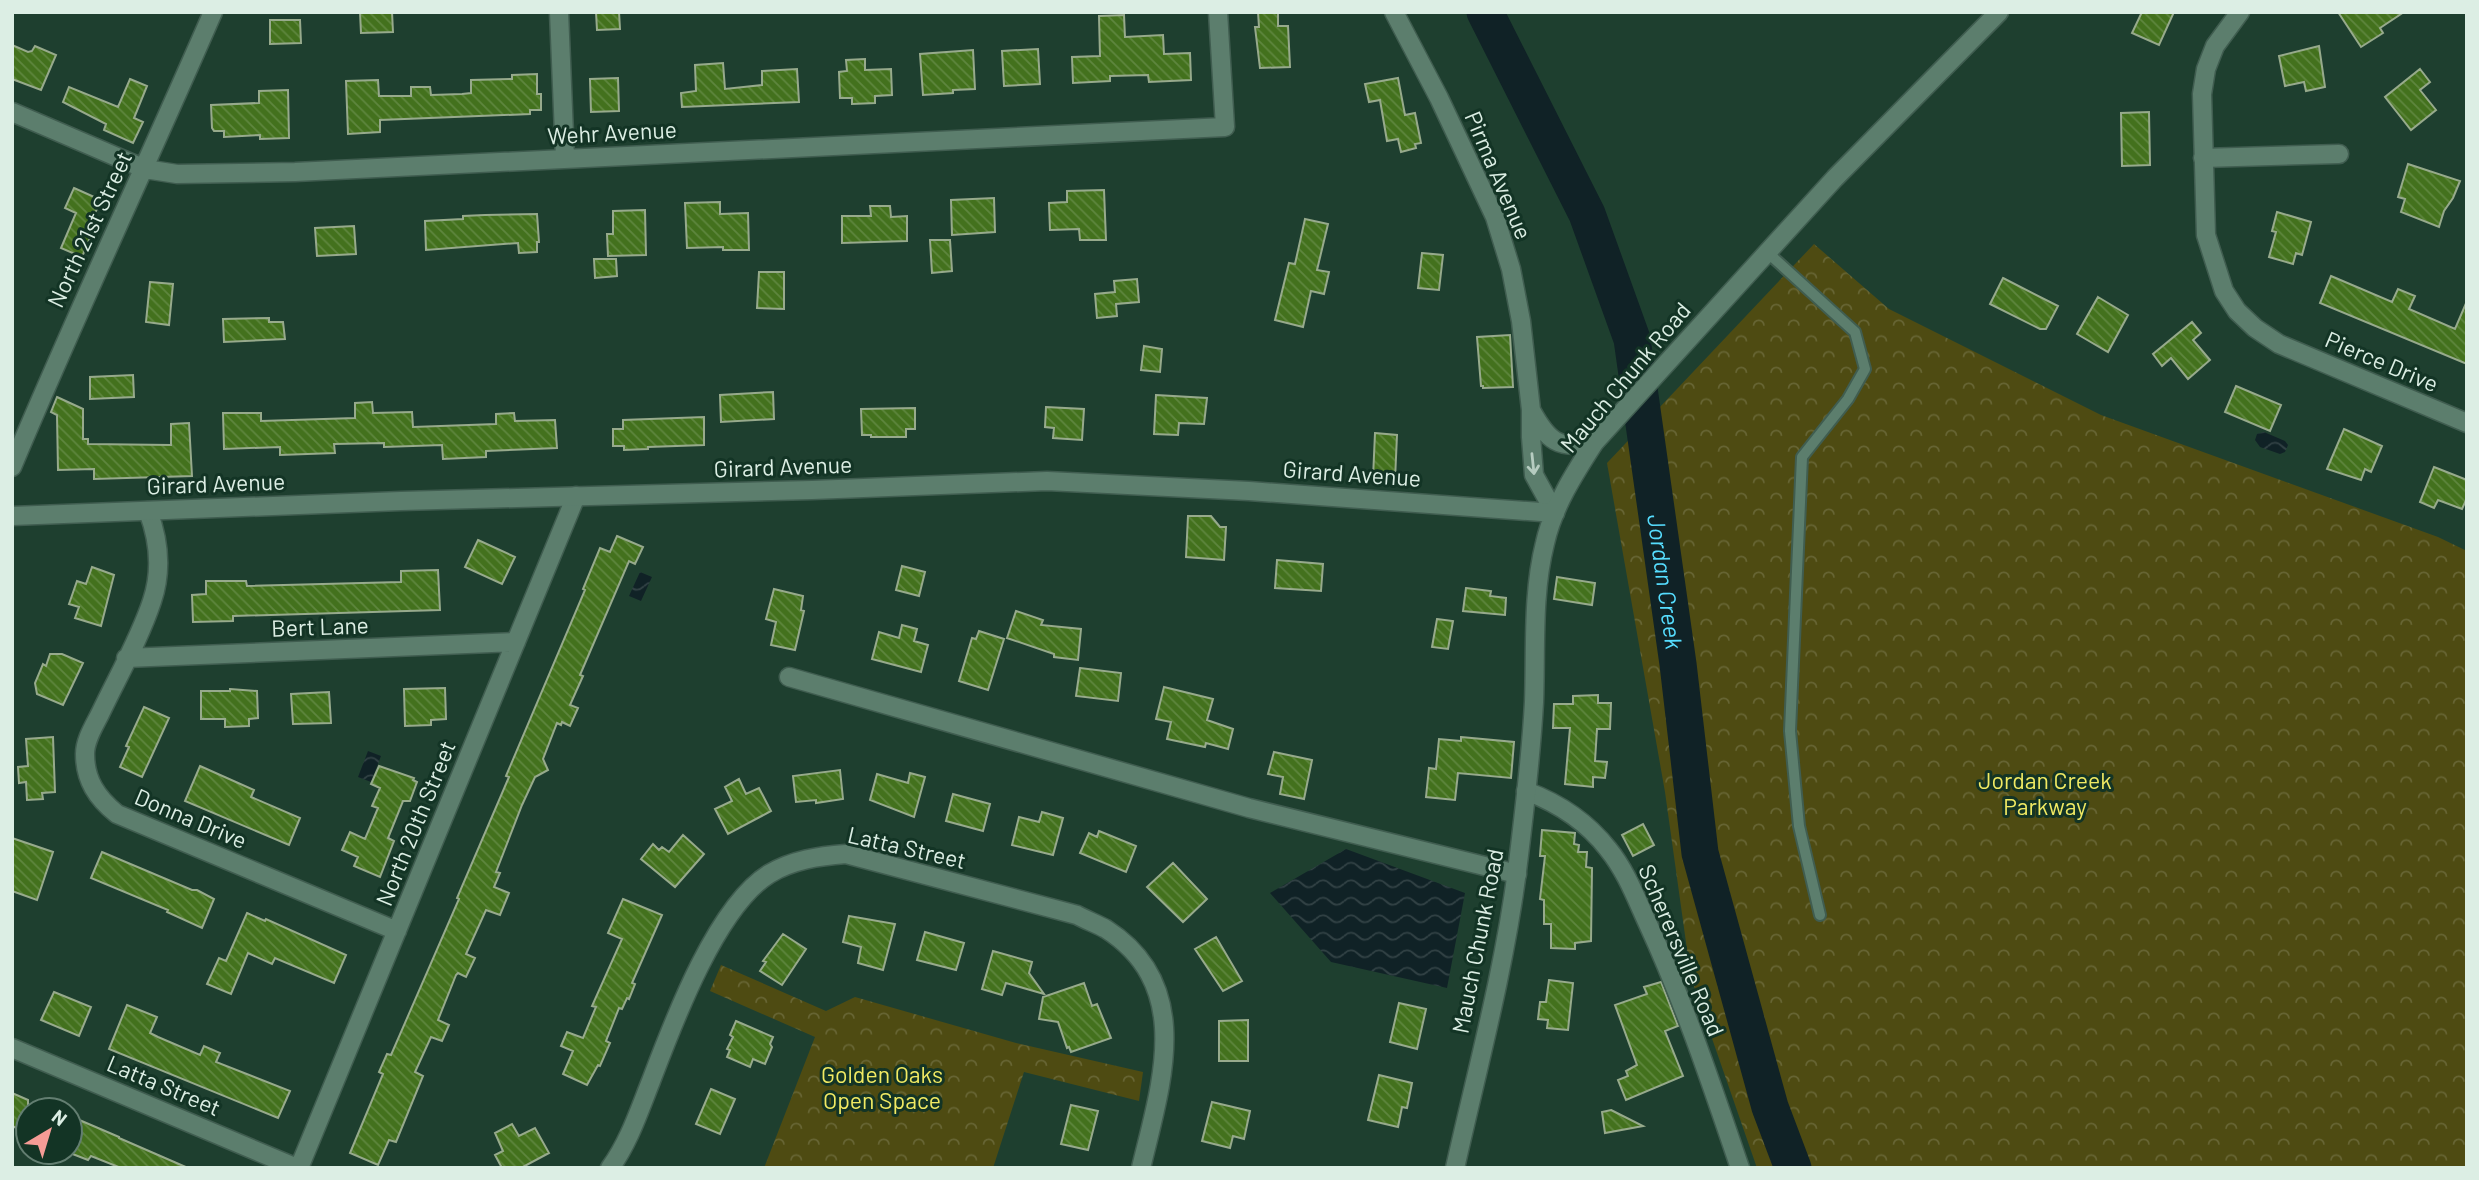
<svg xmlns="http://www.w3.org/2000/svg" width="2479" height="1180" font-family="Barlow,sans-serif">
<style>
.park{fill:url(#park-crowns)}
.water{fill:url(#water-waves)}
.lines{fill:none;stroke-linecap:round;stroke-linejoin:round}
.river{stroke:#102226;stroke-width:37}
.building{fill:url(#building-back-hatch);stroke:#97aa8c;stroke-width:2}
.lane-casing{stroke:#405d50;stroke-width:14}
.street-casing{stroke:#405d50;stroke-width:21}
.secondary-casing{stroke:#405d50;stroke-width:21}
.lane{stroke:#5c7e6d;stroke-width:10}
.street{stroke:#5c7e6d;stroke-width:18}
.secondary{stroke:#5c7e6d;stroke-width:18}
.oneway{stroke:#b6ccc0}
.labels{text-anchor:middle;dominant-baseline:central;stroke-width:6;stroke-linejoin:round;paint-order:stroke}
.street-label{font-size:23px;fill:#dceee4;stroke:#133425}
.park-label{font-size:23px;fill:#f1ea63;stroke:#133425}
.water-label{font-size:24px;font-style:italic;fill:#56ddfe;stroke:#133425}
</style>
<defs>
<pattern id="park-crowns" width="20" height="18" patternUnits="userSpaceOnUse" patternTransform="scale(1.75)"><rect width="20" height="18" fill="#4e4b12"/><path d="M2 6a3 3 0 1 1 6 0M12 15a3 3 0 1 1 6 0" fill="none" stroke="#676534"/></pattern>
<pattern id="water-waves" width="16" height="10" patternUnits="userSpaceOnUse" patternTransform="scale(1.75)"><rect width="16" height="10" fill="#102226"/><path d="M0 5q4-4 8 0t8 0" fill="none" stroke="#324245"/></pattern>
<pattern id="building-back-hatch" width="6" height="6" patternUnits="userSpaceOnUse" patternTransform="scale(1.75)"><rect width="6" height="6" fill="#43711d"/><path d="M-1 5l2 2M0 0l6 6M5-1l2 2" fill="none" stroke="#5e863e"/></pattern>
</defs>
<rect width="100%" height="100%" fill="#1e3f2f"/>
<path class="park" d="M 1814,244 L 1889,309 L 2101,415 L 2438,537 L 2467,551 L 2467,1168 L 1757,1168 L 1691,978 L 1665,792 L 1607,463 Z
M 721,965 L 826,1011 L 855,997 L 1016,1043 L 1143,1072 L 1139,1101 L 1024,1072 L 993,1168 L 764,1168 L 815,1037 L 710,991 Z"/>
<path class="water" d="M 2264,432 L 2285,441 L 2288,445 L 2285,452 L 2280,454 L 2260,447 L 2255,440 L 2257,434 Z
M 640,572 L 652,577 L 641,601 L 629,596 Z
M 368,751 L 381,756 L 371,782 L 358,777 Z
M 1346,849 L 1465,893 L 1447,988 L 1331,962 L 1270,893 Z"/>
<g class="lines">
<path class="river" id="s1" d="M 1485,12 L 1587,214 L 1632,339 L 1678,664 L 1700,853 L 1770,1107 L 1793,1168"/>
</g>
<path class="building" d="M 360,12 L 392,12 L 393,32 L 361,33 Z
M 596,12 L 619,12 L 620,29 L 597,30 Z
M 1258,12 L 1278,12 L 1278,26 L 1288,26 L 1290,67 L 1260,68 L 1255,27 L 1259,27 Z
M 2142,12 L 2174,12 L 2159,45 L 2132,33 Z
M 2338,12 L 2404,12 L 2380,28 L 2383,33 L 2361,47 Z
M 1124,15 L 1125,37 L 1163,35 L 1164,54 L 1190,53 L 1191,80 L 1149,82 L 1148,75 L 1110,76 L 1110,81 L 1073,83 L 1072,57 L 1100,56 L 1099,16 Z
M 270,20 L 300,20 L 301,43 L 270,44 Z
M 12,45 L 28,52 L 32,51 L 35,46 L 56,55 L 41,90 L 12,79 Z
M 2319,46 L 2325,87 L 2306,91 L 2304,82 L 2285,86 L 2279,56 Z
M 1038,49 L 1040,84 L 1004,86 L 1002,51 Z
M 973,50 L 975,89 L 953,90 L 953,93 L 923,95 L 920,54 Z
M 865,59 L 865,70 L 891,69 L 892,95 L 875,96 L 875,103 L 852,104 L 852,98 L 840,98 L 839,72 L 847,71 L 846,60 Z
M 723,63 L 725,89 L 762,85 L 762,71 L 797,69 L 799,102 L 682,107 L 681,93 L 696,91 L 695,65 Z
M 2420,69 L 2430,82 L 2420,90 L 2436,110 L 2411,130 L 2385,97 Z
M 537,74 L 537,94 L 541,94 L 541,110 L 530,110 L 530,114 L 380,120 L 380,132 L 348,134 L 346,81 L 378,80 L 379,96 L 411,96 L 411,87 L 430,87 L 431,95 L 462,94 L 471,93 L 471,80 L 512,79 L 512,75 Z
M 618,78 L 619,111 L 591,112 L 590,79 Z
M 1398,78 L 1405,115 L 1415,113 L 1421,143 L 1415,144 L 1416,148 L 1401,152 L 1398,139 L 1387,141 L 1380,100 L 1369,102 L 1365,84 Z
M 130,79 L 147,86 L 134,118 L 143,122 L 133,143 L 104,130 L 106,124 L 63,102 L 69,87 L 118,107 Z
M 288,90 L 289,138 L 260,139 L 260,135 L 224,137 L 224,131 L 214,131 L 212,128 L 211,105 L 259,103 L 259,91 Z
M 2149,112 L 2150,165 L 2122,166 L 2121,113 Z
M 2408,164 L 2460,181 L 2453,198 L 2444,211 L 2439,227 L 2401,212 L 2405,199 L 2398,197 Z
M 74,188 L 101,200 L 90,224 L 95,226 L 82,257 L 61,248 L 76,213 L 65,208 Z
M 1104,190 L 1106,240 L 1080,240 L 1079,229 L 1050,230 L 1049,203 L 1067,202 L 1067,191 Z
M 994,198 L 995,232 L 952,235 L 951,200 Z
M 720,202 L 720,214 L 748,213 L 749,250 L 723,250 L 723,247 L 687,248 L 685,203 Z
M 870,206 L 890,206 L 891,217 L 907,216 L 907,241 L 842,243 L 842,216 L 871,216 Z
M 645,210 L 646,255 L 608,256 L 607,234 L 613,234 L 613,211 Z
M 2277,212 L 2311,222 L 2302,255 L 2296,253 L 2293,264 L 2269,257 L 2276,232 L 2272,231 Z
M 537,214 L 539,242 L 537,242 L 537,252 L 519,253 L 518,243 L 426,250 L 425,221 L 463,219 L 463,216 L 485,215 Z
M 1305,219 L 1328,224 L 1317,270 L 1329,272 L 1324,294 L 1311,291 L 1303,327 L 1275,320 L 1289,263 L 1295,264 Z
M 354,226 L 356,254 L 317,256 L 315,228 Z
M 930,240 L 950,240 L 952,271 L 932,273 Z
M 1422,253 L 1443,255 L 1439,290 L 1418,288 Z
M 594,259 L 616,259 L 617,276 L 595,278 Z
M 759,272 L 784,272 L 784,309 L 757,308 Z
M 2331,276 L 2392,302 L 2398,289 L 2415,296 L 2409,309 L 2455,329 L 2467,301 L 2467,364 L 2320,303 Z
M 2003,278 L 2058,306 L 2046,329 L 2040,329 L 1990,304 Z
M 1137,279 L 1139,302 L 1116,304 L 1117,316 L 1097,318 L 1095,294 L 1115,292 L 1114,281 Z
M 150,282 L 173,284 L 169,325 L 146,322 Z
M 2098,297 L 2128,315 L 2108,352 L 2077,334 Z
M 269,318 L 269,322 L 283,322 L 285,339 L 224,342 L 223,319 Z
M 2192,322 L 2201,333 L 2193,340 L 2210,360 L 2188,379 L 2171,358 L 2162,366 L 2153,354 Z
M 1510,335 L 1513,387 L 1483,388 L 1483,386 L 1481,386 L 1477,337 Z
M 1144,346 L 1162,349 L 1160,372 L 1141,370 Z
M 133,375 L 134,397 L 90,399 L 90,377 Z
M 2236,386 L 2281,405 L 2270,431 L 2225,412 Z
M 773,392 L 774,419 L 721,422 L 720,395 Z
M 1156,395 L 1207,398 L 1204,424 L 1179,423 L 1178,435 L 1154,434 Z
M 57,397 L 83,409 L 83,439 L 88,439 L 88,444 L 171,445 L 171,424 L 189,423 L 192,476 L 94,479 L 94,469 L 58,470 L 57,415 L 51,412 Z
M 372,402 L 373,413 L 412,412 L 413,427 L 496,424 L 496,414 L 514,413 L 515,421 L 555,420 L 557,448 L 486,451 L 486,457 L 443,459 L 442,445 L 384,447 L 384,443 L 334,444 L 335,453 L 280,455 L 280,447 L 224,449 L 223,413 L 261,413 L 261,421 L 355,418 L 355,403 Z
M 1046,407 L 1084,409 L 1082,440 L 1053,438 L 1054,428 L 1045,427 Z
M 915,408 L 915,429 L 906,429 L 906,437 L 871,437 L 871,435 L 862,435 L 861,409 Z
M 704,417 L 704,445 L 648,447 L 648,449 L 624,450 L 624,446 L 613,446 L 613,429 L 623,429 L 623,420 Z
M 2344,429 L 2382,446 L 2371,472 L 2365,469 L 2361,480 L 2327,469 Z
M 1375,433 L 1397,435 L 1395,480 L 1373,478 Z
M 2434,467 L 2467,480 L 2467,498 L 2462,509 L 2438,500 L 2434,508 L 2420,502 Z
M 1188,516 L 1211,516 L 1220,527 L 1226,527 L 1224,560 L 1186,557 Z
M 617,536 L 643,547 L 635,564 L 629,561 L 580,675 L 583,676 L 570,705 L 578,708 L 570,726 L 562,722 L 561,725 L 557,723 L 543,759 L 548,770 L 535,777 L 522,805 L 496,872 L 500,873 L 494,887 L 509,893 L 500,915 L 486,910 L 466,954 L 475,958 L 466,977 L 458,973 L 456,975 L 438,1020 L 449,1025 L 442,1041 L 431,1037 L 415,1072 L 423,1076 L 396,1142 L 389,1140 L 378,1165 L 350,1153 L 383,1074 L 379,1072 L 387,1054 L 391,1055 L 459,899 L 457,898 L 509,777 L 506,776 L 585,590 L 583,589 L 600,548 L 610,552 Z
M 478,540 L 515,557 L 502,584 L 465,567 Z
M 1277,560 L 1323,564 L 1321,591 L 1275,588 Z
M 902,566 L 925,572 L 919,596 L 896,590 Z
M 92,567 L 114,575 L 101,626 L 75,618 L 79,607 L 69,604 L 77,581 L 86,584 Z
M 438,570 L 440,610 L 233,616 L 233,621 L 193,622 L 192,595 L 206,594 L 206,581 L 246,581 L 247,586 L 401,582 L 401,571 Z
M 1557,577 L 1595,583 L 1592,605 L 1554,599 Z
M 1466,588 L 1491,591 L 1490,596 L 1506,598 L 1505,615 L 1463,611 Z
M 774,589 L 803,596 L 801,610 L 804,611 L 795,650 L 771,645 L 776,622 L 766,619 Z
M 1016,611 L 1043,620 L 1041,625 L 1081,629 L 1078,660 L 1054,657 L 1054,654 L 1007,638 Z
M 1437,619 L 1453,621 L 1448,649 L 1432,647 Z
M 902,625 L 917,629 L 914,641 L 928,645 L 921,672 L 872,659 L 879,632 L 899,638 Z
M 979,631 L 1004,639 L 988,690 L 959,681 L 972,638 L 976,639 Z
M 50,654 L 62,654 L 83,663 L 63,705 L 37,694 L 35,683 L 43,664 L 46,666 Z
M 1080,668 L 1121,673 L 1118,701 L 1076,696 Z
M 1164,687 L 1213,699 L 1207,720 L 1233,729 L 1228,749 L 1206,743 L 1205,747 L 1167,739 L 1171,722 L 1156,719 Z
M 445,688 L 446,719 L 431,720 L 431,725 L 405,726 L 404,689 Z
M 230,689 L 257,691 L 258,718 L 249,719 L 249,726 L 225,727 L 225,719 L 201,719 L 201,691 L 230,691 Z
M 329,692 L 331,723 L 293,724 L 291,694 Z
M 1598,695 L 1598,703 L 1611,703 L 1610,729 L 1597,729 L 1595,761 L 1607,762 L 1605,778 L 1593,777 L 1593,787 L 1565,784 L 1570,728 L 1553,728 L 1554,704 L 1573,704 L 1573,696 Z
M 144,707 L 169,718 L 142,777 L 120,767 L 129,747 L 126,746 Z
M 53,737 L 55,792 L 42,793 L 43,799 L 27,800 L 26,782 L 19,783 L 18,767 L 28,766 L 26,739 Z
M 1461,737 L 1514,742 L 1511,778 L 1458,773 L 1455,800 L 1426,797 L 1429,768 L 1436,769 L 1439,739 L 1461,741 Z
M 1274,752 L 1312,760 L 1304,799 L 1280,794 L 1283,777 L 1268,774 Z
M 200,766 L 254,790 L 251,797 L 300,818 L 289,845 L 185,801 Z
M 379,766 L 414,778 L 413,780 L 417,782 L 410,801 L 403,801 L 388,838 L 394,841 L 380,877 L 354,866 L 358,857 L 342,850 L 350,832 L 365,839 L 378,808 L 372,806 L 380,788 L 371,784 Z
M 840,770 L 843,799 L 816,803 L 816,800 L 796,802 L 793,776 Z
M 910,773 L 925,777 L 914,817 L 870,800 L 877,774 L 908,783 Z
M 739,779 L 746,794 L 759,788 L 771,811 L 728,834 L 715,809 L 732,801 L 725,787 Z
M 953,794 L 990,804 L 983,831 L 946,821 Z
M 1042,812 L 1063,818 L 1053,855 L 1012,845 L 1019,817 L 1039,822 Z
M 1643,824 L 1654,845 L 1633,856 L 1622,835 Z
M 1542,830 L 1575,833 L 1574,844 L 1579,845 L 1578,852 L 1587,852 L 1586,867 L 1592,868 L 1591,941 L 1575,943 L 1575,949 L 1551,948 L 1551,924 L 1544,924 L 1544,900 L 1540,899 L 1545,856 L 1540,856 Z
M 1099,831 L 1136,846 L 1126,872 L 1080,853 L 1089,833 L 1097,837 Z
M 683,835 L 704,854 L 675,887 L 641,859 L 653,844 L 659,850 L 662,847 L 669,852 Z
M 12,838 L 53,852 L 37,900 L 12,891 Z
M 102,852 L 192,890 L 197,890 L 214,899 L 202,928 L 167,912 L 168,910 L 91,878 Z
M 1173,863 L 1207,899 L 1183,922 L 1147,887 Z
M 623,899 L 662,915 L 632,983 L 635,984 L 629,999 L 627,998 L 622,1009 L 619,1008 L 606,1041 L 610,1043 L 600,1066 L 598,1065 L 587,1085 L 563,1074 L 573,1051 L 561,1046 L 567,1032 L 583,1038 L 596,1007 L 592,1006 L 622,939 L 608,933 Z
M 247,913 L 265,921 L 266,919 L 346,955 L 334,983 L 275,958 L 272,964 L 248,953 L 231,994 L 207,984 L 219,958 L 226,961 Z
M 849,916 L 895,924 L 883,970 L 858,963 L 861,947 L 843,942 Z
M 925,932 L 964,943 L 956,970 L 917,960 Z
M 783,934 L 806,949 L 782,985 L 760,971 L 766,962 L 763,961 Z
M 1216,937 L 1242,981 L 1223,991 L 1195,949 Z
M 993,951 L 1032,962 L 1029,973 L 1044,994 L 1006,983 L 1002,995 L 982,989 Z
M 1549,980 L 1573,983 L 1568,1030 L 1547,1028 L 1548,1020 L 1538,1019 L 1540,1002 L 1546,1002 Z
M 1661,982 L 1678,1026 L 1665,1031 L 1683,1076 L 1626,1100 L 1618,1080 L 1628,1076 L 1626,1071 L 1637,1065 L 1615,1005 L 1647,994 L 1644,987 Z
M 1084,983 L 1092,1006 L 1097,1004 L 1111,1038 L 1071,1052 L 1069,1047 L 1067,1048 L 1058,1022 L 1039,1019 L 1043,997 Z
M 54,992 L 91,1007 L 79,1036 L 41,1020 Z
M 1399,1003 L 1426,1009 L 1417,1049 L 1390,1042 Z
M 127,1005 L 157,1017 L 150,1033 L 158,1037 L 200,1055 L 204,1046 L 220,1053 L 216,1062 L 290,1091 L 278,1118 L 109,1049 Z
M 1248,1020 L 1248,1061 L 1219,1061 L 1219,1021 Z
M 736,1021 L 773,1037 L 770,1044 L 772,1047 L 765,1064 L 753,1059 L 750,1067 L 727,1057 L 730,1050 L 727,1049 L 733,1037 L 730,1035 Z
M 1379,1075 L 1412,1083 L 1407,1108 L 1402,1107 L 1398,1127 L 1368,1120 Z
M 711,1089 L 735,1099 L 720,1134 L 696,1124 Z
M 12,1093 L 28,1100 L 28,1133 L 12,1126 Z
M 1212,1102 L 1250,1111 L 1244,1139 L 1233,1136 L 1230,1148 L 1202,1141 Z
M 1071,1105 L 1098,1111 L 1088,1150 L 1061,1144 Z
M 1611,1110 L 1643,1126 L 1605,1133 L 1602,1112 Z
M 70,1116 L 119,1137 L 119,1138 L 188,1168 L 121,1168 L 91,1156 L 88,1160 L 70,1153 Z
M 512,1124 L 519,1136 L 535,1128 L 549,1153 L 521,1168 L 502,1168 L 495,1155 L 503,1151 L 495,1133 Z"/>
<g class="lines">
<defs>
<path id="lane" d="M 1767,252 L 1855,332 L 1865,369 L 1848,399 L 1802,457 L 1790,731 L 1799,826 L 1820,915"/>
<path id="street" d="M 559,12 L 565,159
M 1394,12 L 1439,98 L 1495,217 L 1511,269 L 1521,321 L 1531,410 L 1531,437 L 1534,475 L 1555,513
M 2240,12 L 2215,46 L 2206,69 L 2202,94 L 2206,235 L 2224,291 L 2237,311 L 2255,328 L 2279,344 L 2467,423
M 12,112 L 145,169 L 177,174 L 295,172 L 1225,127 L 1218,12
M 2203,158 L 2339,154
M 1531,410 C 1548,441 1558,450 1594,443
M 12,467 C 76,314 147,164 213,12
M 148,511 C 159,540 162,571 152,601 C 140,638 117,678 100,714 C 94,726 85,740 85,754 C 85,780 97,798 117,814 L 397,931
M 126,658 L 516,642
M 789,677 L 1249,808 L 1517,874
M 1526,791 C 1558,803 1587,822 1608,849 C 1626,871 1636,898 1648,924 C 1684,1002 1712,1086 1740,1168
M 12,1048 L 297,1168
M 299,1168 L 576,496
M 610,1168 C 629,1142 639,1111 651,1081 C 673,1023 716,907 769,874 C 792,860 819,856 846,854 L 1077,915 C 1086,920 1097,924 1106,929 C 1195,986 1161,1084 1141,1168"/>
<path id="secondary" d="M 12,516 L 401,501 L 812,490 L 1047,481 L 1249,491 L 1555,513
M 1455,1168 C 1477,1070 1504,971 1517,871 C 1524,815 1531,758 1534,702 C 1536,650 1532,594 1545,543 C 1553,507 1574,474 1594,443 L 1835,178 L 1999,12"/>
</defs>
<use href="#lane" class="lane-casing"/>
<use href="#street" class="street-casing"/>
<use href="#secondary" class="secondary-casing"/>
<use href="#lane" class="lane"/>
<use href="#street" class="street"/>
<use href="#secondary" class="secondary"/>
</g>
<defs><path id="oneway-shaft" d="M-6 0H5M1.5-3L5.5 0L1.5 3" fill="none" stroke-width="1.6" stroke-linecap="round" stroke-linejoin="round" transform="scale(1.75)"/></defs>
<use class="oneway" href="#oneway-shaft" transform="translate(1533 464) rotate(84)"/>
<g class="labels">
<g class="street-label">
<text transform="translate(612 132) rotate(-3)">Wehr Avenue</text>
<text transform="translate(1499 175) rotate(67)">Pirma Avenue</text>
<text transform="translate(89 229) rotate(-65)">North 21st Street</text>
<text transform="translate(2382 361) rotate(23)">Pierce Drive</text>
<text transform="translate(1625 377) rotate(-50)">Mauch Chunk Road</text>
<text transform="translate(783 466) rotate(-2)">Girard Avenue</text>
<text transform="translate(1352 473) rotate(4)">Girard Avenue</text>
<text transform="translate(216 483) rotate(-2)">Girard Avenue</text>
<text transform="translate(320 626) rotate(-2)">Bert Lane</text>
<text transform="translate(191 818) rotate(23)">Donna Drive</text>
<text transform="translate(415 823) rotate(-68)">North 20th Street</text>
<text transform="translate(907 847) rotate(13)">Latta Street</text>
<text transform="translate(1477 941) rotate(-79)">Mauch Chunk Road</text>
<text transform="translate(1682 950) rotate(67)">Scherersville Road</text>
<text transform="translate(164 1085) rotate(23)">Latta Street</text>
</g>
<g class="park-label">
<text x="2045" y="780">Jordan Creek<tspan x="2045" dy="26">Parkway</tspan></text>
<text x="882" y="1074">Golden Oaks<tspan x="882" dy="26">Open Space</tspan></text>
</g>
<g class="water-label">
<text stroke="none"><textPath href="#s1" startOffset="604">Jordan Creek</textPath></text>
</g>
</g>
<rect width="2479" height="1180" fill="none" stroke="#dceee4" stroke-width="28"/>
<g transform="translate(49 1131) rotate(38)"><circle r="33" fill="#133425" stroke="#637e71" stroke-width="2"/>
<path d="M0-5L12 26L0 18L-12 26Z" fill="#f59c96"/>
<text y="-10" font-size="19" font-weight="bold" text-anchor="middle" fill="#dceee4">N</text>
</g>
</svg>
